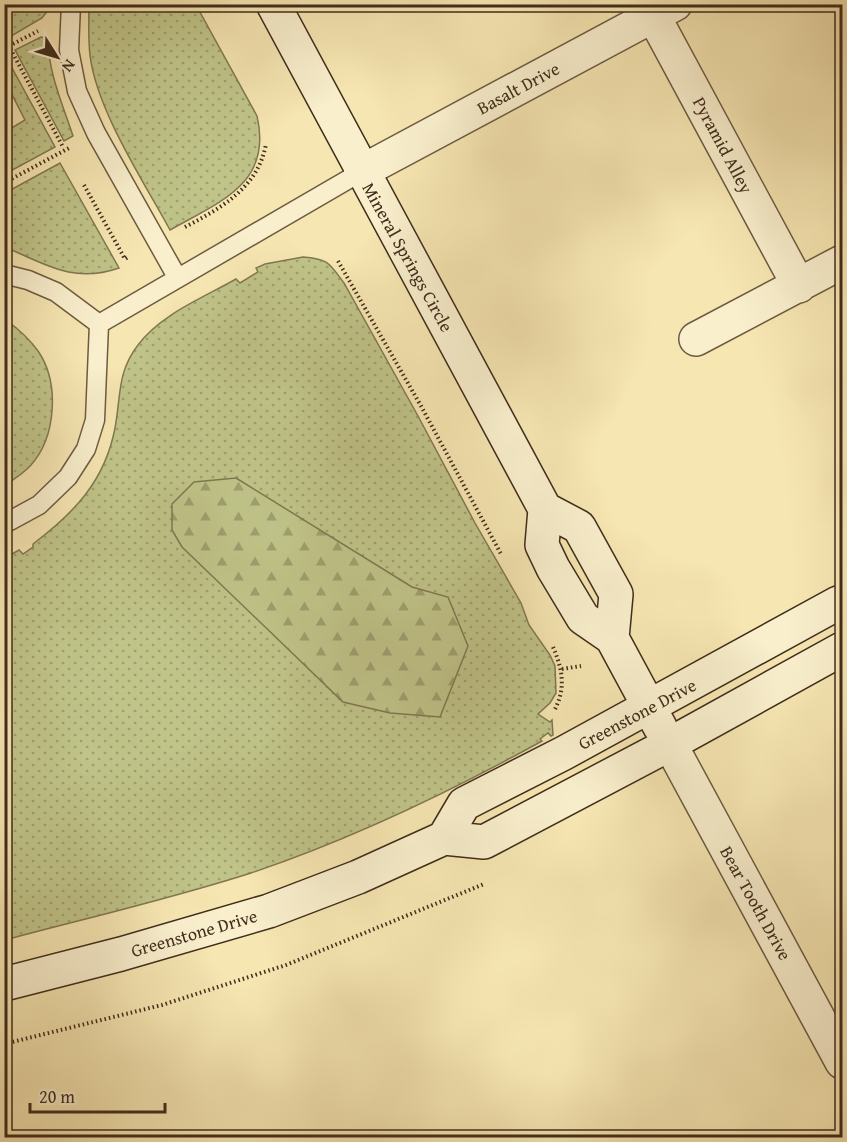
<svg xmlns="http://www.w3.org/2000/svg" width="847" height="1142" font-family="'Gentium Book Plus',serif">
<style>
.grass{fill:url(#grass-dots);stroke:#807852;stroke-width:1.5}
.forest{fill:url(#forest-firs);stroke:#807852;stroke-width:1.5}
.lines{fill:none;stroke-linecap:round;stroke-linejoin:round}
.lane-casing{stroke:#6e5b42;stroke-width:21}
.street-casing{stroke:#6e5b42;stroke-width:36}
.secondary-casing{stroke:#402d1c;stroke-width:36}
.path{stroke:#402d1c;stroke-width:4;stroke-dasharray:1.5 3;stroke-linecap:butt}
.lane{stroke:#f9efcd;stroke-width:18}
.street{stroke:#f9efcd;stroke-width:33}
.secondary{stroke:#f9efcd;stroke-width:33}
.labels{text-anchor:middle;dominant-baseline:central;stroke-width:4.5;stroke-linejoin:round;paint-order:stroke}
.street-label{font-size:18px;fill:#402d1c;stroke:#f9efcd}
</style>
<defs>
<pattern id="grass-dots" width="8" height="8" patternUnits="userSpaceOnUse" patternTransform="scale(1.5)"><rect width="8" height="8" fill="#c0c489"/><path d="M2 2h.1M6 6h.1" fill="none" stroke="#9da06f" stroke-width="1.8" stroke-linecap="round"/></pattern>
<pattern id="forest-firs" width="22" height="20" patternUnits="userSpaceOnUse" patternTransform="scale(1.5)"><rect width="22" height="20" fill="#c0c489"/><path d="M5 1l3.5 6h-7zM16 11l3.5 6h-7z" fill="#9da06f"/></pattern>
</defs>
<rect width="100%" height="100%" fill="#f6e6b2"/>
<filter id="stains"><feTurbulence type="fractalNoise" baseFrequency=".00333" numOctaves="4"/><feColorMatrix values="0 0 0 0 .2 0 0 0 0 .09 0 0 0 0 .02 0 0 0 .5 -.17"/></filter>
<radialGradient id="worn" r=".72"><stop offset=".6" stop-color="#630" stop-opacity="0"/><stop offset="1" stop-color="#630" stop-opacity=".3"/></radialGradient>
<path class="grass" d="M 53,4 L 42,18 L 8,38 L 5,31 L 5,5 Z
M 89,5 L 196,5 L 257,116 C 273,184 219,202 170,230 C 144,182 96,109 90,55 C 88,39 89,21 89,5 Z
M 41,37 L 49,39 C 46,67 64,108 73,136 L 64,141 L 15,50 Z
M 5,55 L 55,147 L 5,174 L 5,132 L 25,120 L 5,81 Z
M 60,163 L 119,268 C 73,284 45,264 5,247 L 5,193 Z
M 303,257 C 329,259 329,263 344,283 L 418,416 L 475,523 L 521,603 L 529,625 L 550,655 L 555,666 L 556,693 L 550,703 L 538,714 L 550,722 L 552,720 L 553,735 L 551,736 L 548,733 L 540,739 L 542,741 C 448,793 352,839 251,873 C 170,899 87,918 5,940 L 5,558 L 19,550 L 23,554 L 33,547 L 33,544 C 74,513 105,481 115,428 C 121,396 117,372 138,345 C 161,314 203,298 236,279 L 240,283 L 258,272 L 256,268 L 265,264 Z
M 5,319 C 17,328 29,338 38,351 C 60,383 56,437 31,465 C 24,473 13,480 5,485 Z"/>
<path class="forest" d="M 236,478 L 412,587 L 448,597 L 468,646 L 440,717 L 390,713 L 343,702 L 182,547 L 172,530 L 172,504 L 194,482 Z"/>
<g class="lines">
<defs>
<path id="lane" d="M 71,4 L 69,50 L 77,91 L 96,133 L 177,277
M 4,274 L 28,280 L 56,292 L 99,324
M 4,524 L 39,505 L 68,477 L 86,449 L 95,420 L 99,324 L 361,172"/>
<path id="street" d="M 647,4 L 799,286
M 361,172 L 675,4
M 696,339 L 842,262
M 670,744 L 842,1062"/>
<path id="secondary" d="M 273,4 L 545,509 L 579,527 L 616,594 L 612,638
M 545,509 L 542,545 L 553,568 L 583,618 L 612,638 L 660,727
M 444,838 L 464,804 L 564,753 L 838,603 L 842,603
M 4,984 L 121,954 L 269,911 L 358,877 L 444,838 L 484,842 L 670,744 L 842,649"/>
</defs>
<use href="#lane" class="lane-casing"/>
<use href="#street" class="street-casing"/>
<use href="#secondary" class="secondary-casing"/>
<path class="path" d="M 4,37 L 63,147
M 9,46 L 38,31
M 4,183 L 69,148
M 84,185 L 125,259 L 128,257
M 185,227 C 221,208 258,188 266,144
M 338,261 L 421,406 L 501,554
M 553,647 C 563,670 566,689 554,711
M 562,669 L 581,666
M 4,1044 L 162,1005 L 286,965 L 484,884"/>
<use href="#lane" class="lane"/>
<use href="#street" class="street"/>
<use href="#secondary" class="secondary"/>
</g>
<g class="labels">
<g class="street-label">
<text transform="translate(518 88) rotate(-28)">Basalt Drive</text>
<text transform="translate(723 145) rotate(62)">Pyramid Alley</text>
<text transform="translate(408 257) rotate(61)">Mineral Springs Circle</text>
<text transform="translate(637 714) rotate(-28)">Greenstone Drive</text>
<text transform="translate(756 903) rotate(61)">Bear Tooth Drive</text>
<text transform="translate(194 933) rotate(-16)">Greenstone Drive</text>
</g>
</g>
<rect width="847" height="1142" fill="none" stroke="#f6e6b2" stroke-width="24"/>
<rect x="6" y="6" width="835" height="1130" fill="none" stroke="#402d1c" stroke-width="3"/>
<rect x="12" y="12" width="823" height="1118" fill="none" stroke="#402d1c" stroke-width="1.5"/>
<g transform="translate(57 57) rotate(127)" stroke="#f9efcd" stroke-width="4.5" paint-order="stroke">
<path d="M0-4.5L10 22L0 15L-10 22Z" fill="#402d1c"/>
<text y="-9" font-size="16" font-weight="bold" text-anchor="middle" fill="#402d1c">N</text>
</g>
<path d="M30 1103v9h135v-9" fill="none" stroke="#402d1c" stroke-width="3"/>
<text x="39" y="1103" font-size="18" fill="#402d1c" stroke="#f9efcd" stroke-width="4.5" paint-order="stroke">20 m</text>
<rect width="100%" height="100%" filter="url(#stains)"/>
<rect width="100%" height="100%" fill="url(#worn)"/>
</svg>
